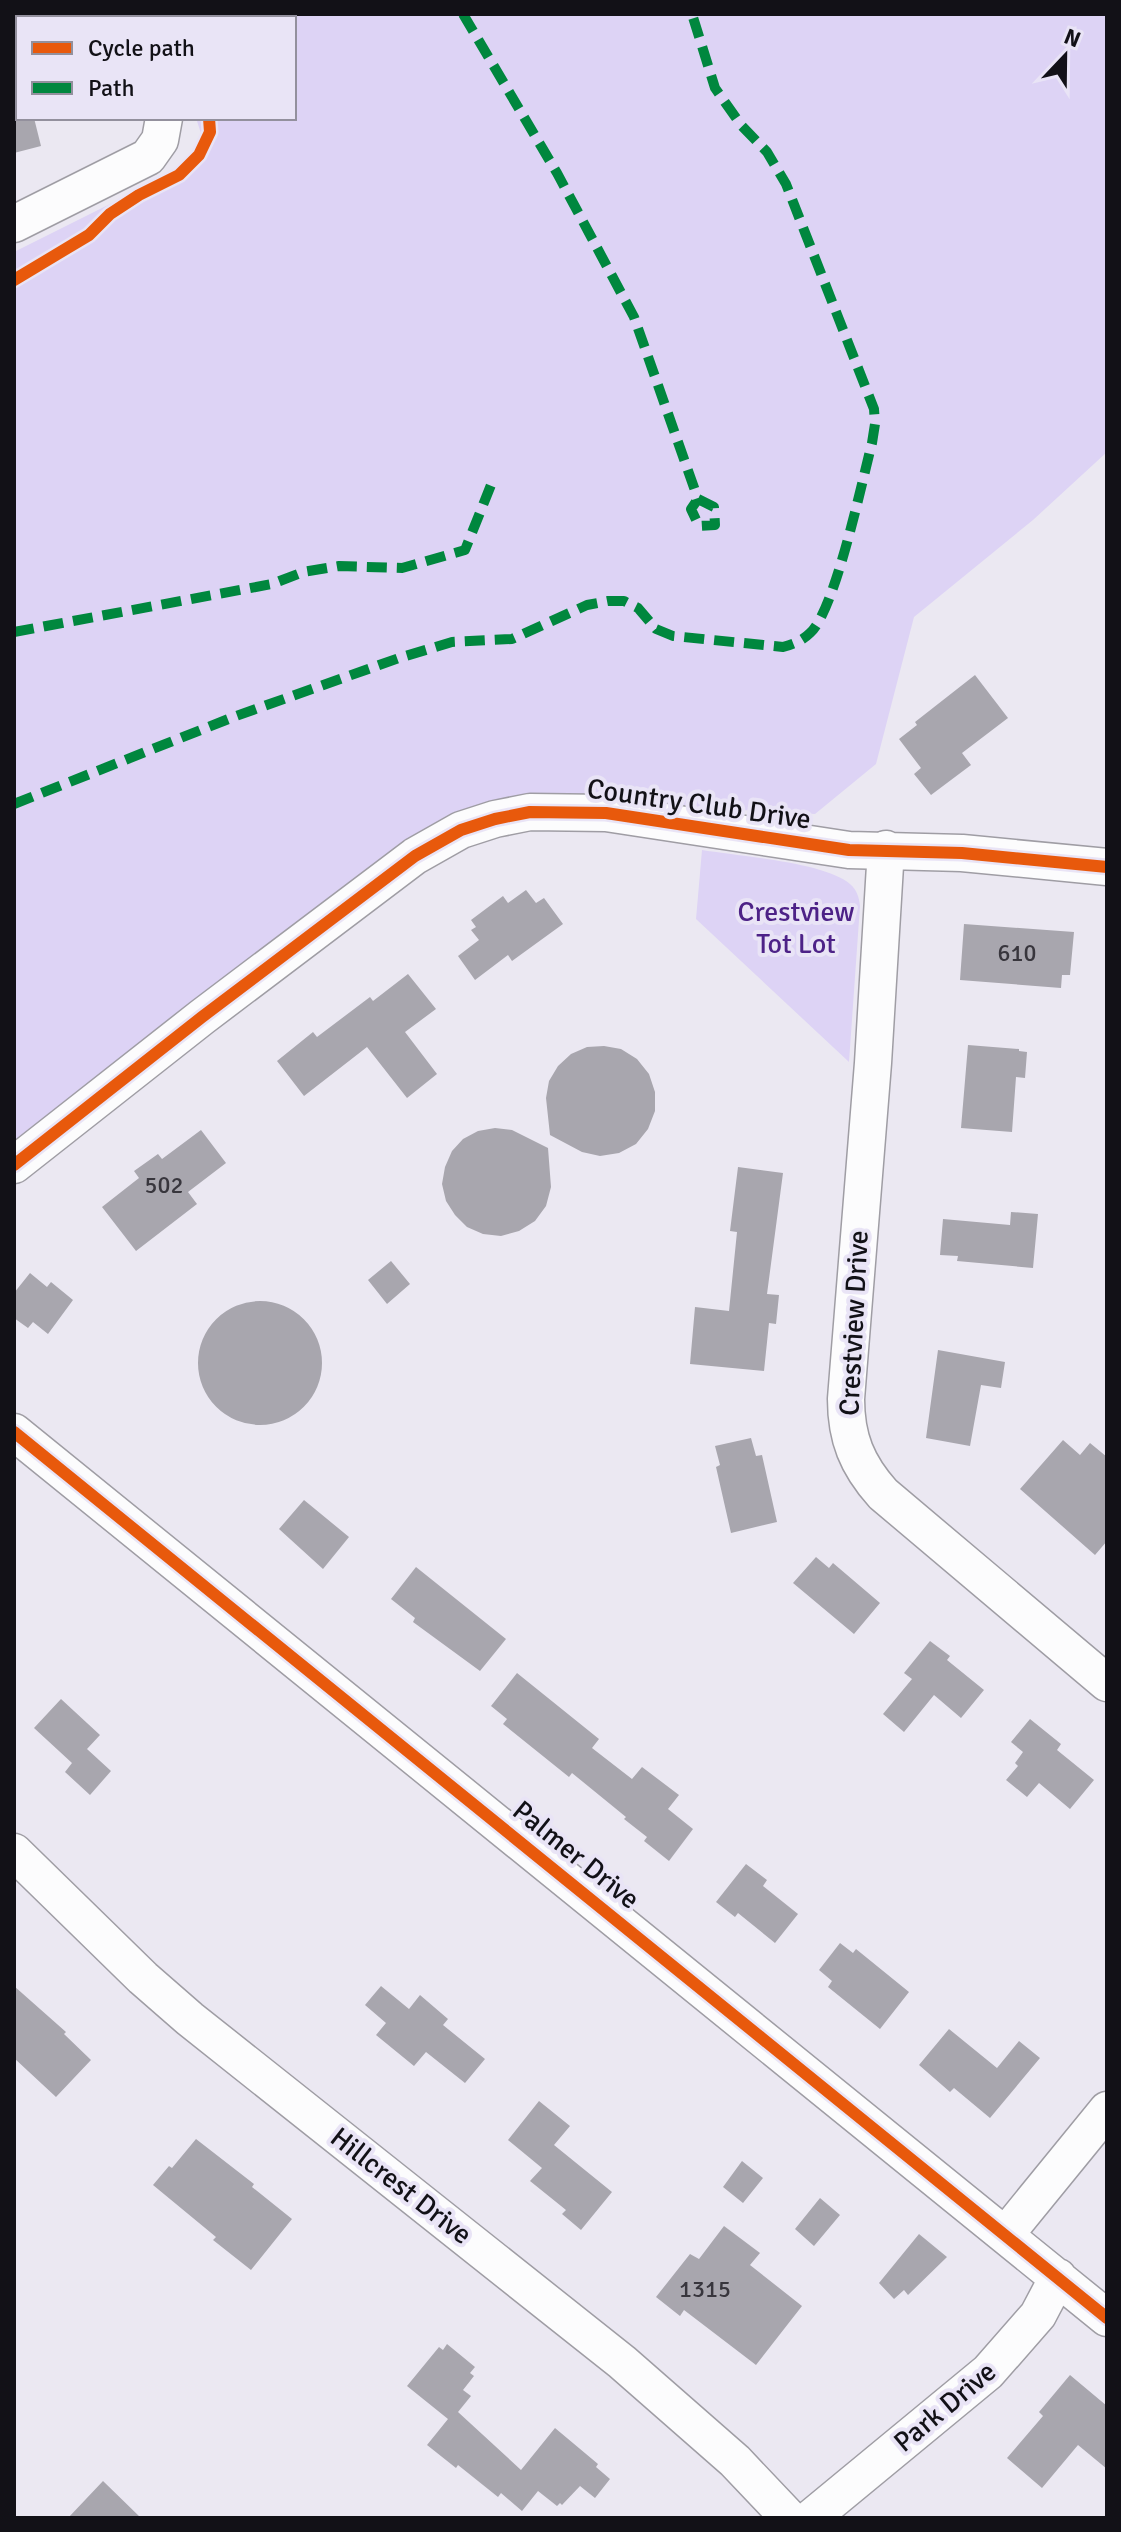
<svg xmlns="http://www.w3.org/2000/svg" width="1121" height="2532" font-family="Signika,sans-serif">
<style>
.green{fill:#ddd3f5}
.building{fill:#a8a6ae}
.lines{fill:none;stroke-linecap:round;stroke-linejoin:round}
.minor-casing{stroke:#9f9da4;stroke-width:39}
.minor{stroke:#fcfcfd;stroke-width:36}
.quiet{stroke:#00873e;stroke-width:10;stroke-dasharray:20 10;stroke-linecap:butt}
.cycleway-casing{stroke:#e9e4f6;stroke-width:17}
.cycleway{stroke:#e8590c;stroke-width:12}
.labels{text-anchor:middle;dominant-baseline:central;stroke-width:8;stroke-linejoin:round;paint-order:stroke}
.number-label{font-size:24px;fill:#38363d}
.street-label{font-size:28px;fill:#121117;stroke:#e9e4f6}
.park-label{font-size:28px;fill:#4d2287;stroke:#e9e4f6}
</style>
<rect width="100%" height="100%" fill="#ebe8f2"/>
<path class="green" d="M 162,14 L 1107,14 L 1107,452 L 1033,520 L 914,617 L 876,764 L 815,814 L 615,803 L 441,826 L 433,824 L 391,852 L 242,964 L 14,1141 L 14,252 L 208,155 L 196,118 L 294,118 L 294,18 L 163,18 Z
M 702,850 C 737,856 825,862 850,884 C 857,890 859,897 860,906 L 849,1062 L 696,919 Z"/>
<path class="building" d="M 18,76 L 18,118 L 34,118 L 41,146 L 14,153 L 14,77 Z
M 975,675 L 1008,718 L 962,753 L 971,765 L 931,795 L 914,774 L 921,768 L 899,739 L 917,725 L 915,722 Z
M 526,890 L 536,903 L 544,898 L 563,924 L 512,961 L 508,955 L 475,980 L 458,956 L 479,940 L 471,930 L 476,927 L 471,920 L 503,896 L 508,903 Z
M 964,924 L 1074,932 L 1070,975 L 1062,975 L 1061,988 L 960,980 Z
M 408,974 L 436,1009 L 405,1032 L 437,1074 L 407,1098 L 367,1047 L 304,1096 L 277,1061 L 313,1032 L 317,1037 L 370,997 L 373,1001 Z
M 968,1045 L 1019,1049 L 1019,1051 L 1027,1052 L 1025,1078 L 1016,1077 L 1012,1132 L 961,1128 Z
M 604,1046 L 621,1049 L 637,1059 L 649,1074 L 655,1092 L 655,1111 L 648,1129 L 636,1144 L 619,1153 L 600,1156 L 582,1152 L 550,1135 L 546,1098 L 549,1081 L 558,1066 L 571,1054 L 587,1047 Z
M 495,1128 L 512,1130 L 548,1148 L 551,1187 L 546,1206 L 535,1221 L 519,1231 L 501,1236 L 483,1234 L 467,1227 L 455,1215 L 446,1201 L 442,1184 L 445,1167 L 452,1151 L 463,1139 L 478,1131 Z
M 201,1130 L 226,1163 L 188,1192 L 197,1204 L 136,1251 L 102,1207 L 139,1178 L 134,1171 L 158,1154 L 162,1159 Z
M 738,1167 L 783,1173 L 767,1294 L 779,1295 L 776,1324 L 769,1323 L 764,1371 L 690,1364 L 695,1307 L 729,1311 L 737,1232 L 730,1231 Z
M 1011,1212 L 1038,1214 L 1033,1268 L 957,1261 L 958,1256 L 940,1255 L 943,1219 L 1010,1225 Z
M 391,1261 L 410,1284 L 387,1304 L 368,1280 Z
M 30,1273 L 47,1287 L 51,1282 L 73,1300 L 48,1334 L 33,1322 L 28,1328 L 14,1318 L 14,1293 Z
M198 1363a62 62 0 1 1 124 0a62 62 0 1 1-124 0Z
M 938,1350 L 1005,1362 L 1001,1388 L 981,1385 L 970,1446 L 926,1438 Z
M 751,1438 L 756,1456 L 762,1455 L 777,1522 L 731,1533 L 716,1467 L 720,1465 L 715,1446 Z
M 1063,1440 L 1080,1455 L 1090,1443 L 1107,1457 L 1107,1541 L 1095,1555 L 1020,1489 Z
M 304,1500 L 349,1537 L 323,1569 L 279,1529 Z
M 816,1557 L 829,1568 L 833,1563 L 880,1603 L 854,1634 L 793,1583 Z
M 416,1567 L 506,1639 L 480,1671 L 413,1622 L 415,1618 L 391,1599 Z
M 930,1641 L 950,1656 L 947,1660 L 984,1690 L 961,1718 L 934,1695 L 904,1732 L 883,1714 L 912,1679 L 904,1673 Z
M 517,1673 L 599,1739 L 592,1748 L 632,1779 L 642,1767 L 679,1795 L 668,1809 L 693,1829 L 669,1861 L 644,1841 L 647,1837 L 624,1819 L 626,1817 L 572,1773 L 569,1777 L 503,1724 L 507,1719 L 491,1706 Z
M 61,1699 L 100,1735 L 87,1749 L 111,1771 L 90,1795 L 65,1772 L 72,1763 L 34,1728 Z
M 1030,1719 L 1061,1744 L 1057,1750 L 1094,1780 L 1070,1809 L 1039,1783 L 1027,1797 L 1006,1780 L 1018,1766 L 1015,1763 L 1023,1752 L 1011,1742 Z
M 746,1864 L 767,1880 L 763,1886 L 798,1914 L 775,1943 L 738,1913 L 735,1917 L 716,1902 Z
M 840,1943 L 853,1953 L 856,1949 L 909,1992 L 880,2029 L 828,1987 L 832,1981 L 819,1970 Z
M 14,1986 L 66,2032 L 64,2034 L 91,2060 L 56,2097 L 14,2058 Z
M 381,1986 L 409,2009 L 420,1995 L 448,2019 L 443,2025 L 485,2059 L 465,2083 L 426,2052 L 414,2066 L 376,2035 L 386,2023 L 365,2005 Z
M 949,2029 L 997,2068 L 1019,2041 L 1040,2058 L 990,2118 L 954,2088 L 950,2092 L 919,2065 Z
M 539,2101 L 570,2126 L 554,2145 L 612,2192 L 581,2230 L 562,2214 L 566,2210 L 530,2181 L 542,2168 L 508,2140 Z
M 196,2139 L 254,2184 L 252,2187 L 292,2219 L 251,2270 L 213,2240 L 216,2237 L 153,2185 L 169,2166 L 172,2168 Z
M 742,2161 L 763,2178 L 743,2203 L 723,2187 Z
M 820,2198 L 840,2215 L 814,2246 L 795,2229 Z
M 724,2226 L 760,2253 L 750,2265 L 802,2306 L 756,2365 L 684,2310 L 680,2316 L 656,2297 L 690,2254 L 699,2259 Z
M 919,2234 L 947,2257 L 908,2295 L 904,2290 L 894,2299 L 879,2283 Z
M 447,2344 L 475,2367 L 470,2373 L 474,2376 L 463,2390 L 471,2396 L 458,2412 L 521,2470 L 555,2428 L 598,2464 L 596,2467 L 610,2479 L 595,2498 L 580,2486 L 562,2505 L 560,2503 L 557,2506 L 538,2491 L 522,2511 L 501,2493 L 498,2497 L 458,2465 L 456,2468 L 427,2445 L 448,2419 L 407,2386 L 439,2347 L 443,2350 Z
M 1070,2375 L 1107,2406 L 1107,2469 L 1078,2445 L 1042,2488 L 1007,2458 L 1043,2416 L 1039,2412 Z
M 103,2481 L 141,2518 L 68,2518 Z"/>
<g class="lines">
<defs>
<path id="minor" d="M 133,14 L 134,18
M 14,224 L 148,157 L 160,140 L 164,118
M 886,849 L 873,1063 L 846,1399 C 846,1438 857,1465 883,1494 L 1107,1683
M 14,1165 L 202,1017 L 415,856 L 461,830 L 495,819 L 530,812 L 606,813 L 849,850 L 962,853 L 1107,867
M 14,1432 L 1107,2318
M 14,1852 L 143,1978 L 190,2019 L 622,2362 L 735,2461 L 789,2518
M 1006,2234 L 1107,2110
M 811,2518 L 988,2372 L 1038,2315 L 1058,2277"/>
</defs>
<use href="#minor" class="minor-casing"/>
<use href="#minor" class="minor"/>
<path class="quiet" d="M 463,14 L 557,173 L 634,317 L 698,499 L 714,507 L 715,525 L 699,526 L 691,509 L 698,499
M 14,632 L 272,584 L 303,572 L 339,566 L 402,568 L 465,550 L 493,480
M 14,804 L 236,716 L 399,658 L 452,642 L 512,639 L 587,605 L 608,601 L 624,601 L 638,608 L 656,629 L 673,636 L 783,647 C 793,644 802,641 810,633 C 835,611 862,481 872,443 L 875,424 L 874,409 L 786,184 L 767,152 L 741,125 L 715,88 L 692,14"/>
<defs>
<path id="cycleway" d="M 14,280 L 89,235 L 110,214 L 139,195 L 179,175 L 199,155 L 210,132 L 209,118
M 14,1165 L 202,1017 L 415,856 L 461,830 L 495,819 L 530,812 L 606,813 L 849,850 L 962,853 L 1107,867
M 14,1432 L 1107,2318"/>
</defs>
<use href="#cycleway" class="cycleway-casing"/>
<use href="#cycleway" class="cycleway"/>
</g>
<g class="labels">
<g class="number-label">
<text x="1017" y="953">610</text>
<text x="164" y="1185">502</text>
<text x="705" y="2289">1315</text>
</g>
<g class="street-label">
<text transform="translate(699 804) rotate(8)">Country Club Drive</text>
<text transform="translate(854 1323) rotate(-87)">Crestview Drive</text>
<text transform="translate(576 1855) rotate(39)">Palmer Drive</text>
<text transform="translate(401 2186) rotate(38)">Hillcrest Drive</text>
<text transform="translate(945 2407) rotate(-40)">Park Drive</text>
</g>
<g class="park-label">
<text x="796" y="912">Crestview<tspan x="796" dy="32">Tot Lot</tspan></text>
</g>
</g>
<rect width="1121" height="2532" fill="none" stroke="#121117" stroke-width="32"/>
<rect x="16" y="16" width="280" height="104" fill="#e9e4f6" stroke="#93909d" stroke-width="2"/>
<rect x="32" y="42" width="40" height="12" fill="#e8590c" stroke="#93909d" stroke-width="2"/>
<text x="88" y="56" font-size="24" fill="#121117">Cycle path</text>
<rect x="32" y="82" width="40" height="12" fill="#00873e" stroke="#93909d" stroke-width="2"/>
<text x="88" y="96" font-size="24" fill="#121117">Path</text>
<g transform="translate(1065 56) rotate(22)" stroke="#e9e4f6" stroke-width="6" paint-order="stroke">
<path d="M0-6L14 30L0 20L-14 30Z" fill="#121117"/>
<text y="-12" font-size="22" font-weight="bold" text-anchor="middle" fill="#121117">N</text>
</g>
</svg>
